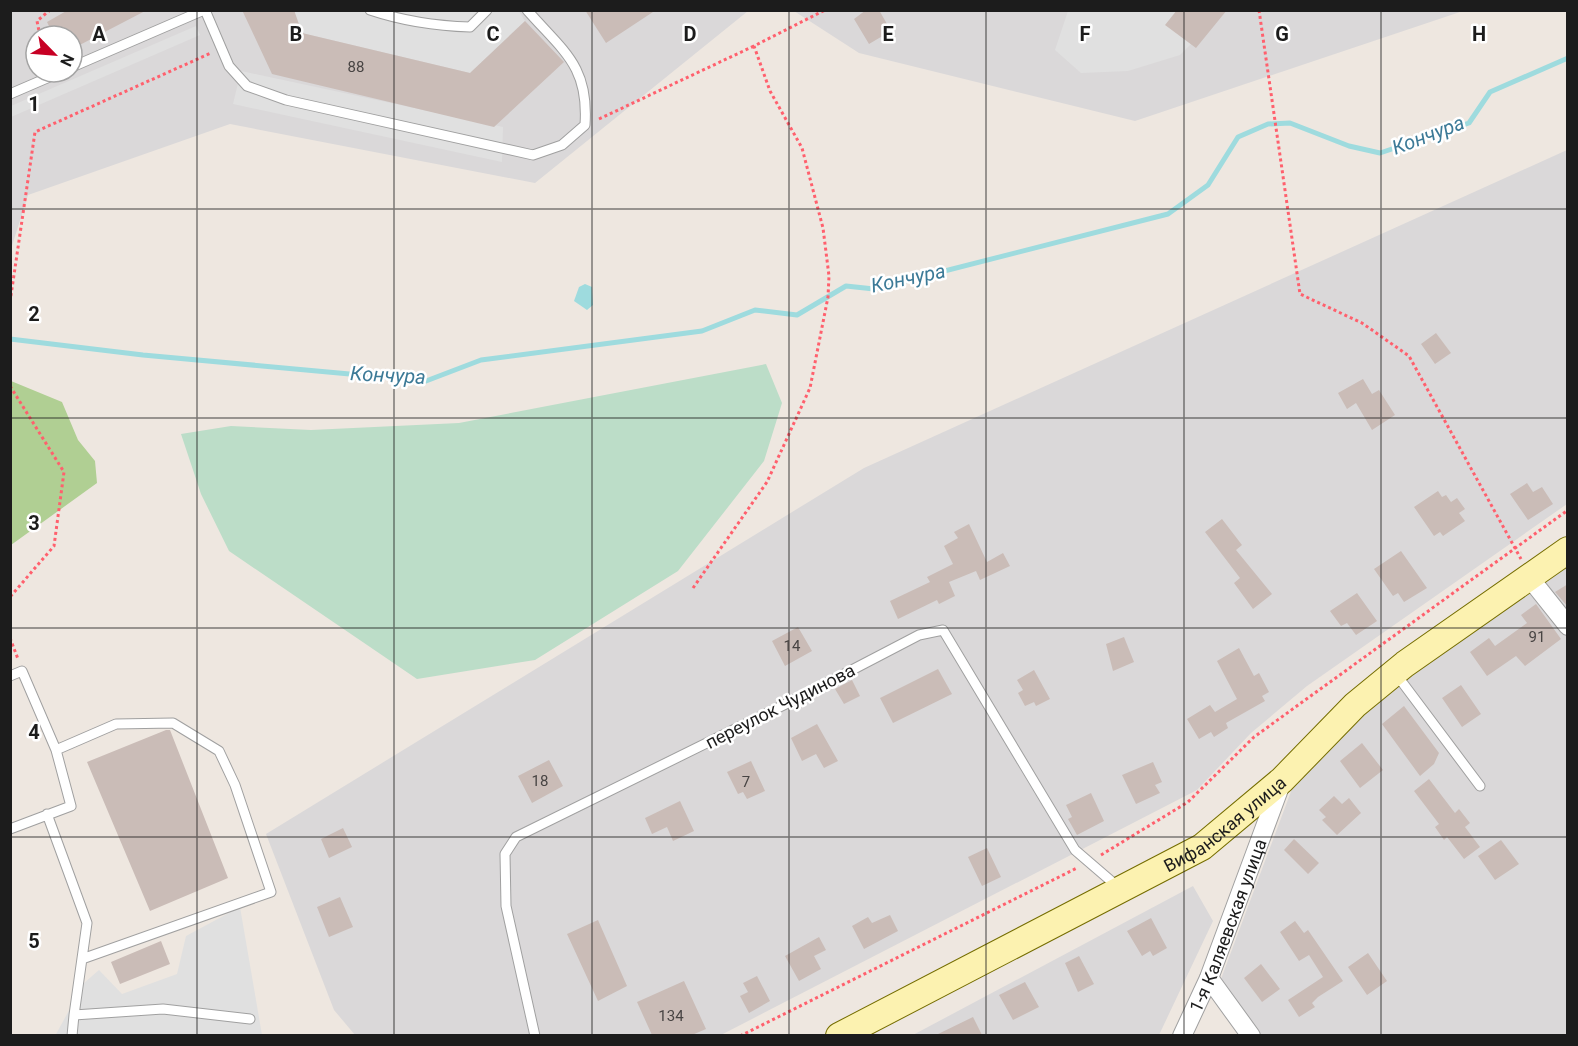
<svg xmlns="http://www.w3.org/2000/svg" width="1578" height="1046" font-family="Roboto,sans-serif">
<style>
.residential{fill:#dad8d9;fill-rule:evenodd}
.forest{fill:#b0cf93}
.wetland{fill:#bcddc8}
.parking{fill:#e0e0e0}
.water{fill:#9edbde}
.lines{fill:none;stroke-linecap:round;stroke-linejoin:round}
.stream{stroke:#9edbde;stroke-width:5}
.building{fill:#cabcb7}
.lane-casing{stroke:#a0a0a0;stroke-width:11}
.street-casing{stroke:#a0a0a0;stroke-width:20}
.secondary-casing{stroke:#756d00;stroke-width:28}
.path{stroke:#ff606d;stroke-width:3;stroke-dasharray:3 3;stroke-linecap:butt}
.lane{stroke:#fff;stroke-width:9}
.street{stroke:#fff;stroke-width:18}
.secondary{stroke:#fcf2b0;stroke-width:26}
.grid{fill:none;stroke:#1c1c1c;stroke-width:1.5;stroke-opacity:0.55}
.labels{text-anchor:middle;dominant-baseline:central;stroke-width:5;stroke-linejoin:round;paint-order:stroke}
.number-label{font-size:15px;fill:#484443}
.street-label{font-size:18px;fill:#1c1c1c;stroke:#fff}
.water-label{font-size:20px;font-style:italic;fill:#3c7a97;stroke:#fff}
.grid-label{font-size:20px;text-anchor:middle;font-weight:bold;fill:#1c1c1c;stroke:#fff;stroke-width:5;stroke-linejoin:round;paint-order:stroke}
</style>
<rect width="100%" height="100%" fill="#eee7e0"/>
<path class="residential" d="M 11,11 L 748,11 L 535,183 L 230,124 L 28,195 L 11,249 ZM 36,36 L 72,36 L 72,72 L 36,72 Z
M 794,11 L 1463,11 L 1135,121 L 859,53 Z
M 1567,150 L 1567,504 L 1307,686 L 1251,733 L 1197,790 L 719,1036 L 355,1035 L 334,1010 L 266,834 L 864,468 Z
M 1567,559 L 1567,1035 L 1242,1035 L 1215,995 L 1296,778 L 1389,683 Z
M 1193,886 L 1213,921 L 1159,1035 L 911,1036 Z"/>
<path class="forest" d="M 11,381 L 62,402 L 78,440 L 95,461 L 97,483 L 11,545 Z"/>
<path class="wetland" d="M 766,364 L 782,403 L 764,461 L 678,571 L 535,660 L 417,679 L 229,551 L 201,494 L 181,434 L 231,426 L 311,430 L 459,423 Z"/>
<path class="parking" d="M 518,10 L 525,21 L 470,73 L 302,33 L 294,11 Z
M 1068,11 L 1224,11 L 1180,55 L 1128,71 L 1081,73 L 1055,50 Z
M 196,26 L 200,35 L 11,117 L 11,106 Z
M 241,71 L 503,127 L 502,162 L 233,104 Z
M 240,907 L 262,1035 L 55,1036 L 84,983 L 99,970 L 122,994 L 177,974 L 186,936 Z"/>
<path class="water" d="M 585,284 L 592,287 L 593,305 L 587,310 L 574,301 L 579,287 Z"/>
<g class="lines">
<path class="stream" d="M 10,339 L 143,355 L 426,381 L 481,360 L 702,331 L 755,310 L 797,315 L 846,286 L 874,289 L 1168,214 L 1208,185 L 1238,137 L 1268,124 L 1290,123 L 1349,146 L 1380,153 L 1469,123 L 1490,92 L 1568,58"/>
</g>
<path class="building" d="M 68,10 L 147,10 L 72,49 L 72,36 L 54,36 L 47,22 Z
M 242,10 L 294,10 L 302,33 L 470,73 L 525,21 L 564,62 L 494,127 L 272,74 Z
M 585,10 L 656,10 L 606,43 Z
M 866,10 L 879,10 L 891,31 L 869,44 L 854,19 Z
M 1177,10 L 1227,10 L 1196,48 L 1165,25 Z
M 1436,333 L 1451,353 L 1435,364 L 1421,344 Z
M 1363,379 L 1372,394 L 1379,390 L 1395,415 L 1372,430 L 1356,403 L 1347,409 L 1338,393 Z
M 1527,483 L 1533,492 L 1542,487 L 1553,504 L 1528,520 L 1510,494 Z
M 1438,491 L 1442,497 L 1446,495 L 1451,502 L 1457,498 L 1465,509 L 1459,513 L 1465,521 L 1443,536 L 1440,532 L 1434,536 L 1414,507 Z
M 1222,519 L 1242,545 L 1236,550 L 1272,594 L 1253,609 L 1234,583 L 1240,578 L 1205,532 Z
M 969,524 L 987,562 L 1003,553 L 1010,566 L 980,580 L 976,571 L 949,582 L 955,596 L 939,604 L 937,600 L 898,619 L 890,601 L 930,582 L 927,577 L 953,564 L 944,546 L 958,538 L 954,532 Z
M 1401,551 L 1427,588 L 1404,602 L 1398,593 L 1393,596 L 1374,569 Z
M 1568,584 L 1568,607 L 1555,592 Z
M 1357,593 L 1377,621 L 1356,635 L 1347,623 L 1341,626 L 1330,611 Z
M 1536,604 L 1561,639 L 1525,666 L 1516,656 L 1487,676 L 1470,652 L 1489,638 L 1495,646 L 1527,623 L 1521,615 Z
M 798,627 L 812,651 L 785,666 L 772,641 Z
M 1124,637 L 1134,662 L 1113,671 L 1106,644 Z
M 1239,648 L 1254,676 L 1259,673 L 1269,692 L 1262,696 L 1265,701 L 1226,723 L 1228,728 L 1214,737 L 1211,732 L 1199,739 L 1187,719 L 1210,705 L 1215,712 L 1237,699 L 1217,661 Z
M 938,669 L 952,694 L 893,723 L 880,698 Z
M 1034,670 L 1050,699 L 1036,706 L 1034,702 L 1025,706 L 1018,693 L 1023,690 L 1017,680 Z
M 852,680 L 860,696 L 844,704 L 835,689 Z
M 1461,685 L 1481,714 L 1462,727 L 1442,698 Z
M 1404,706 L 1439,753 L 1434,764 L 1420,776 L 1382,724 Z
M 817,724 L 838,761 L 824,768 L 816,754 L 802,761 L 791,738 Z
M 166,730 L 170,730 L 228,878 L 150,911 L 87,762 Z
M 1362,743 L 1383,770 L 1360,788 L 1340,761 Z
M 549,760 L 563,786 L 532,803 L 518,776 Z
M 751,761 L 765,791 L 747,799 L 743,792 L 738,794 L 727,772 Z
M 1153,762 L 1162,782 L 1155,785 L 1160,793 L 1136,804 L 1122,775 Z
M 1429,779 L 1455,813 L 1459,809 L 1470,823 L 1465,827 L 1480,847 L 1464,859 L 1447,837 L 1444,840 L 1435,827 L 1439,824 L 1414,791 Z
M 1091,793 L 1104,821 L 1077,835 L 1068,819 L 1072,817 L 1066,805 Z
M 1334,796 L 1342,804 L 1349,798 L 1361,813 L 1337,835 L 1322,820 L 1326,817 L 1319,810 Z
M 680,801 L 694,831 L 673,841 L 667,827 L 652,834 L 645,818 Z
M 343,828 L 352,847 L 329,858 L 321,839 Z
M 1294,839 L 1319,863 L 1308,874 L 1284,850 Z
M 1501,840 L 1519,864 L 1495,880 L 1478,856 Z
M 987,848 L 1001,877 L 982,886 L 968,857 Z
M 340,897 L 353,927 L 329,937 L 317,907 Z
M 890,915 L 898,931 L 864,949 L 852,926 L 868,917 L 872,923 Z
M 1151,918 L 1167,948 L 1153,956 L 1150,951 L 1142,956 L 1127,931 Z
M 598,920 L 627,986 L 598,1001 L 567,934 Z
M 1295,921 L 1304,933 L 1308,930 L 1343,981 L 1318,997 L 1312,1003 L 1315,1007 L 1299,1017 L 1288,1000 L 1323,977 L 1309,955 L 1299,961 L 1280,932 Z
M 819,937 L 826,950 L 814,956 L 821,969 L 799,981 L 785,956 Z
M 161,941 L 170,964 L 120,984 L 111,962 Z
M 1368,953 L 1387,981 L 1367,995 L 1348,967 Z
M 1079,956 L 1094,984 L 1078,992 L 1065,963 Z
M 1261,964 L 1280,989 L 1262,1002 L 1244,978 Z
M 757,976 L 770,1001 L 749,1013 L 740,996 L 748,992 L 743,983 Z
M 684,981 L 706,1029 L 692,1035 L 652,1035 L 637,1002 Z
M 1025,982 L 1039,1007 L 1013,1020 L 999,995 Z
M 973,1017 L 982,1035 L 936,1035 Z"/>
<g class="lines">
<defs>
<path id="lane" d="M 205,10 L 229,66 L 247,86 L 286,100 L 533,155 L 562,145 L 585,125 C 589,66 564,52 527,10
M 370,10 C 403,21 435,26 470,27 L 487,10
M 72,67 L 204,10
M 10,94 L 61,72
M 1396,674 L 1480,786
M 10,676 L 22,671 L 56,750 L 71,806 L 10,829
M 56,750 L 116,724 L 173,723 L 219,751 L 235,785 L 271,892 L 82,959
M 47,814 L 87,923 L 74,1015
M 72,1036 L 74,1015 L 163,1009 L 250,1019
M 535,1036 L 506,906 L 505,854 L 516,837 L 802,696 L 919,635 L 943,630 L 1075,850 L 1118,887"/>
<g id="street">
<path d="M 1529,577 L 1568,626"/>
<path d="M 1209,978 L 1251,1036"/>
<path id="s1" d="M 1182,1036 L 1209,978 L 1282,781"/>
</g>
<g id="secondary">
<path id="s2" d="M 839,1036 L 1202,847 L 1282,780 L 1355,705 L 1405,664 L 1568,550"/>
</g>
</defs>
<use href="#lane" class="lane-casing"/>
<use href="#street" class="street-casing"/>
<use href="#secondary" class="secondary-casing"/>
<path class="path" d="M 1259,10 L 1300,294 L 1362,323 L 1409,356 L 1521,559
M 40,36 L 37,21 L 50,10
M 599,119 L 754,46
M 10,302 L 35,132 L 211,53
M 10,386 L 64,472 L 54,546 L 10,597
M 693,588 L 767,482 L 810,388 L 828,297 L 829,276 L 823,228 L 802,148 L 770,91 L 754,46 L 825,10
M 10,638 L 18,659
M 1101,855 L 1188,802 L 1254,737 L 1568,510
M 740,1036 L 1077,868"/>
<use href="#lane" class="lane"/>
<use href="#street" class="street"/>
<use href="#secondary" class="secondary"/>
</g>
<path class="grid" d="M 197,10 L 197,1036M 394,10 L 394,1036M 592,10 L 592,1036M 789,10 L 789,1036M 986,10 L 986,1036M 1184,10 L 1184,1036M 1381,10 L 1381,1036M 10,209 L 1568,209M 10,418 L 1568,418M 10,628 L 1568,628M 10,837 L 1568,837"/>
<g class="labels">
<g class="number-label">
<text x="356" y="67">88</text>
<text x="1537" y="637">91</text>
<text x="792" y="646">14</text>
<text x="540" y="781">18</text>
<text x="746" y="782">7</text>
<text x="671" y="1016">134</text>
</g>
<g class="street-label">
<text transform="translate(780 706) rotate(-27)">переулок Чудинова</text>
<text stroke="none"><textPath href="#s2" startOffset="441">Вифанская улица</textPath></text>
<text stroke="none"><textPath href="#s1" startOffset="120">1-я Каляевская улица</textPath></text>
</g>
<g class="water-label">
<text transform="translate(1428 135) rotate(-21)">Кончура</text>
<text transform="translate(908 278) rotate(-12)">Кончура</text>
<text transform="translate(388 375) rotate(3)">Кончура</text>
</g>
</g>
<g class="grid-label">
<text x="99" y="41">A</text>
<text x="296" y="41">B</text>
<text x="493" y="41">C</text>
<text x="690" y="41">D</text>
<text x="888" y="41">E</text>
<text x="1085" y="41">F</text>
<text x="1282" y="41">G</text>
<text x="1479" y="41">H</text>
<text x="34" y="111">1</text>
<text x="34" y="321">2</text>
<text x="34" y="530">3</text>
<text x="34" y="739">4</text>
<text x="34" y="948">5</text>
</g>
<rect width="1578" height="1046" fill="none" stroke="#1c1c1c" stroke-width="24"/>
<g transform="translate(54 54) rotate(115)"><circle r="28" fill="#ffffff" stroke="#a4a4a4" stroke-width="1.5"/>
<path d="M0-4.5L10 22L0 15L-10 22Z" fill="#c70024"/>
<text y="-9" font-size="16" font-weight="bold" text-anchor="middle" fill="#1c1c1c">N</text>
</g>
</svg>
